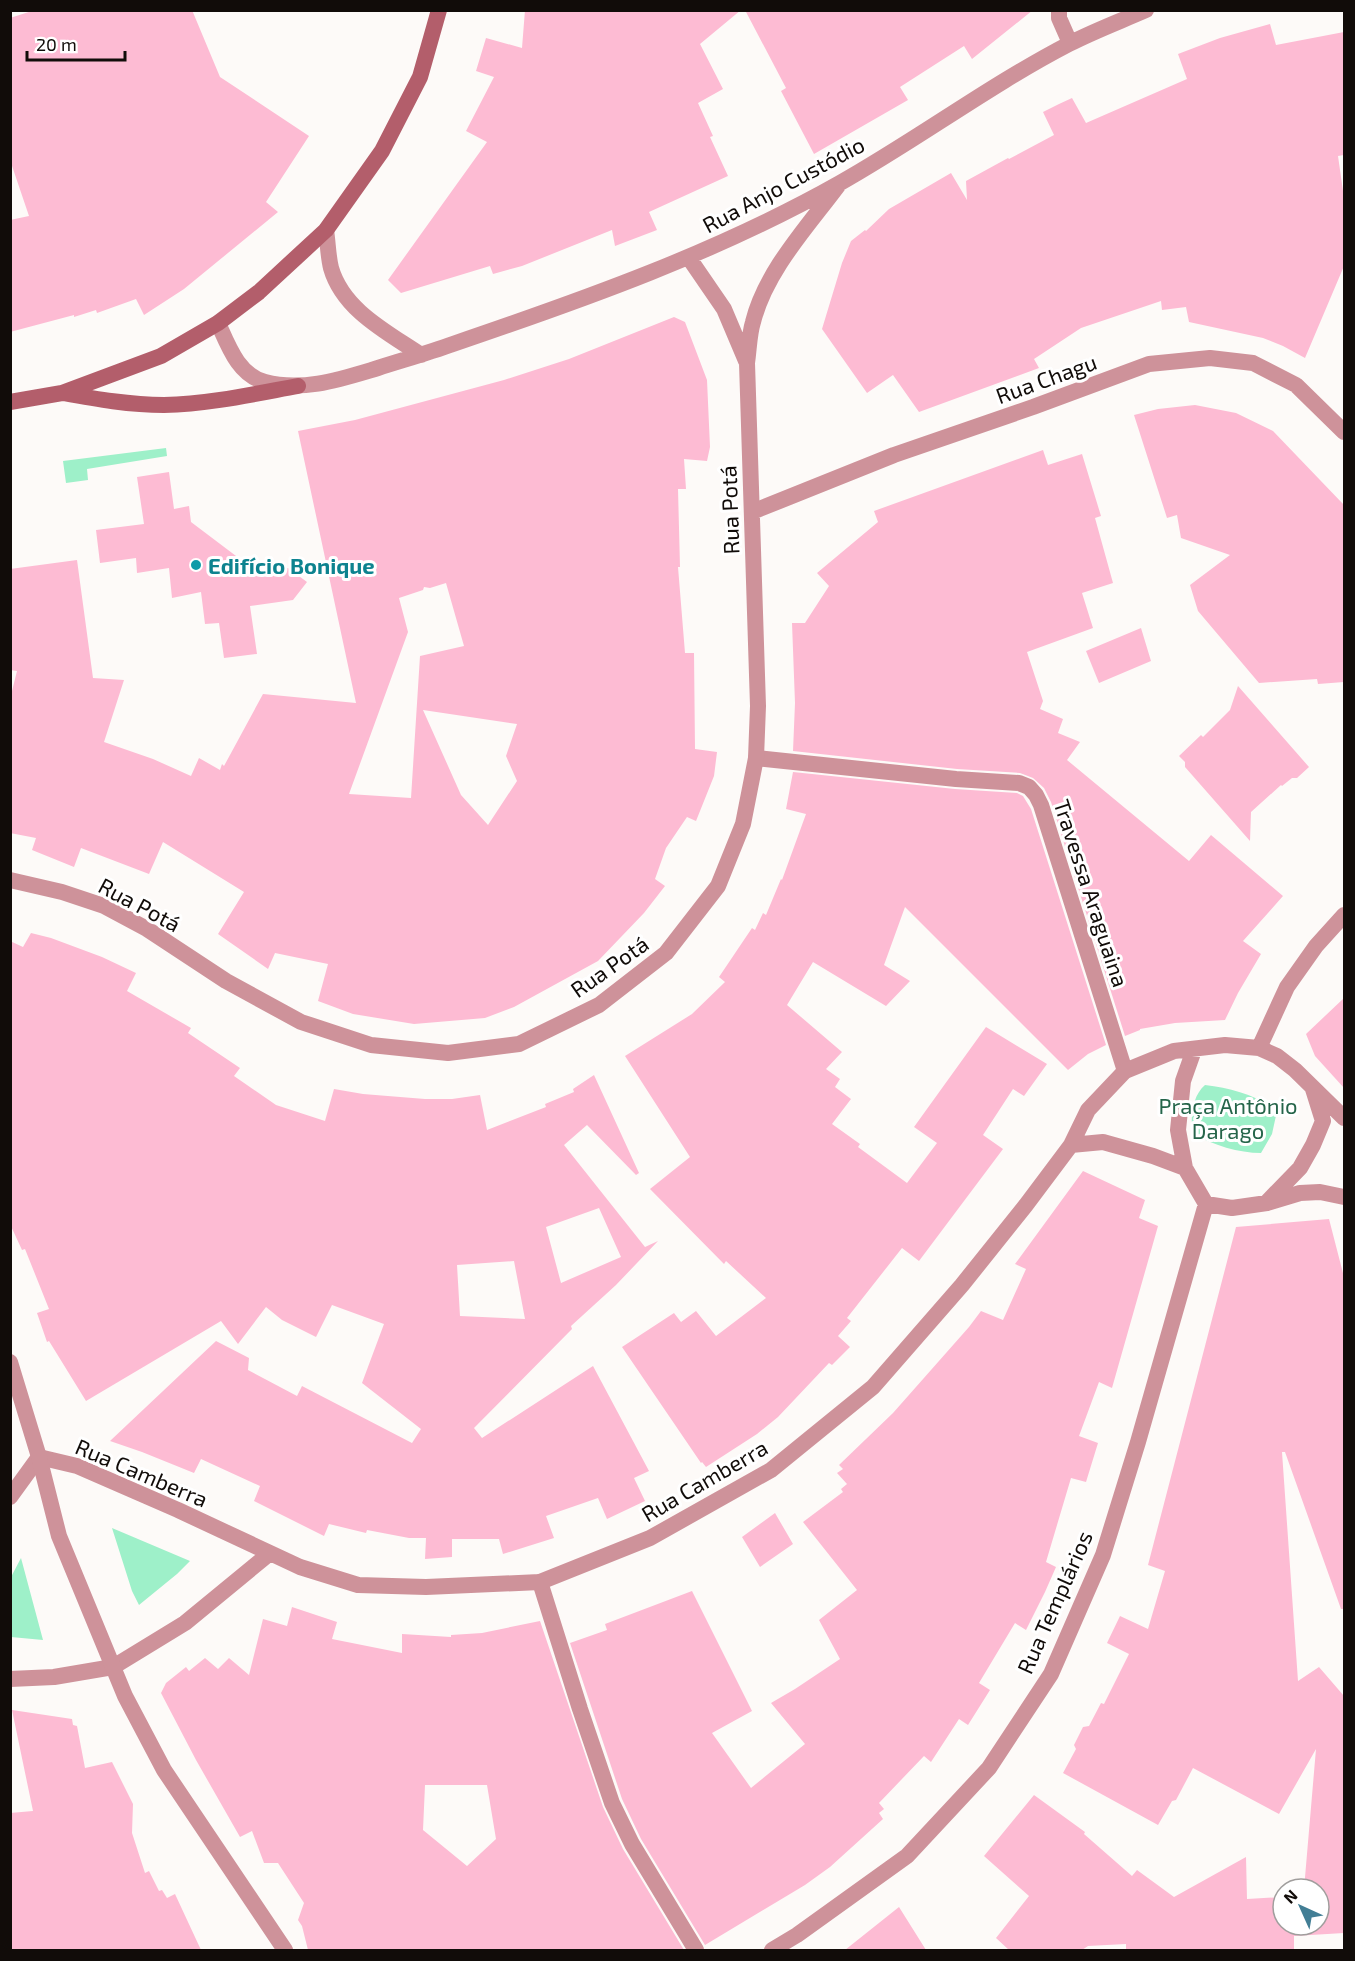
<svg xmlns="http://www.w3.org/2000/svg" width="1355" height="1961" font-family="'Exo 2',sans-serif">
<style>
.green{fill:#9ef0c9}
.building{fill:#fdbbd3;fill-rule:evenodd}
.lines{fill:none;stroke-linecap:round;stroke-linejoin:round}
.service{stroke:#ce929a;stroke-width:16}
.minor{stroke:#ce929a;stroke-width:16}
.tertiary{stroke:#ce929a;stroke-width:16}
.secondary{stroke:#b35e6b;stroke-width:16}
.culture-dot{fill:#0f9aa8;stroke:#fff;stroke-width:2}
.labels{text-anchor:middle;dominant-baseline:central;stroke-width:6;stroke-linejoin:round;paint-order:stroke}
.street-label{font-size:22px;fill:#110c09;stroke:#fff}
.culture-label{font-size:22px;font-weight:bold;fill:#0d838f;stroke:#fff;text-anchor:start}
.park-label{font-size:22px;fill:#25654a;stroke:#fff}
</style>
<rect width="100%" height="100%" fill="#fdfaf8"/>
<path class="green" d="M 166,448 L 167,456 L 87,469 L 88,480 L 66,483 L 63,461 Z
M 1205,1085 C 1231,1088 1256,1095 1277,1111 L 1272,1134 L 1261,1153 C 1239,1153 1213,1145 1193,1134 C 1190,1118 1192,1096 1205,1085 Z
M 112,1528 L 190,1561 L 177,1574 L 139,1605 L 132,1591 Z
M 21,1558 L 43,1640 L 11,1637 L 11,1577 Z"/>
<path class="building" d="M 35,10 L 192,10 L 220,77 L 309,136 L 266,202 L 278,212 L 184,289 L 144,315 L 136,299 L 97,313 L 96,310 L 74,317 L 74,315 L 10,332 L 10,220 L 29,216 L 10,160 L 10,18 Z
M 525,10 L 741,10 L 700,44 L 723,89 L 698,103 L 713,136 L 710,137 L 728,176 L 649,212 L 657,230 L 615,246 L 612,230 L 522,266 L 493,274 L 490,266 L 401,293 L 388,280 L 487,142 L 466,131 L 494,77 L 476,71 L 486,38 L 522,48 Z
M 745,10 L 1033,10 L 972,59 L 964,46 L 900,87 L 908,100 L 814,154 L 781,91 L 786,88 Z
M 1270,24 L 1276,45 L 1344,32 L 1344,155 L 1338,156 L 1344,198 L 1344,266 L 1305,358 L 1283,346 L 1263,338 L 1189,322 L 1186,307 L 1162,310 L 1161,301 L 1081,328 L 1034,359 L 1039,368 L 919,412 L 893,375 L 867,393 L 822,329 L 842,263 L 851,241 L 865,230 L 866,231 L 889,209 L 951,173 L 967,200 L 966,181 L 1008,158 L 1009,159 L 1054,135 L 1043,112 L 1059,104 L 1072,98 L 1086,123 L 1187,79 L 1178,54 L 1220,38 Z
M 674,317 L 685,322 L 707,380 L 710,447 L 707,461 L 684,459 L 686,489 L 678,489 L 680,567 L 678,567 L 685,653 L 694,653 L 695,749 L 717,752 L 714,776 L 696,821 L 687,817 L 666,848 L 655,879 L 665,886 L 644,913 L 598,961 L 514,1007 L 485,1018 L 414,1024 L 353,1014 L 318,1001 L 328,964 L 275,953 L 268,969 L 218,934 L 244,892 L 163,842 L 149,874 L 81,848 L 74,867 L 32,850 L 36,838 L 10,833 L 10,699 L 17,671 L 10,670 L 10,569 L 77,560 L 93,678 L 124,680 L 104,742 L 153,759 L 191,776 L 199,758 L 220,770 L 222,764 L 224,766 L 263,694 L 356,703 L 298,431 L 355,420 L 504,380 L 569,359 ZM 446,583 L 464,646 L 420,656 L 411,798 L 349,794 L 408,632 L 399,598 L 423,590 L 424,587 L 430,588 ZM 423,710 L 517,724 L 506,756 L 517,781 L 488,825 L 461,795 Z
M 1195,405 L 1236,413 L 1273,431 L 1344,505 L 1344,682 L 1318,684 L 1317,679 L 1259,683 L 1198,611 L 1190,585 L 1230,555 L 1181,538 L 1177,515 L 1167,518 L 1134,415 L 1158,409 Z
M 1043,450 L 1048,465 L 1082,454 L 1101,516 L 1095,518 L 1113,583 L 1082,593 L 1093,628 L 1027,652 L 1043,701 L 1040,709 L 1063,719 L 1058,733 L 1080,742 L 1067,760 L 1189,861 L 1211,835 L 1283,896 L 1243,941 L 1261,954 L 1238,993 L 1225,1020 L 1175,1023 L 1140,1029 L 1140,1030 L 1125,1036 L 1051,802 L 1044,788 L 1033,778 L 1020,773 L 957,769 L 793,751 L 795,703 L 792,623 L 805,623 L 829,586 L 817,573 L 878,522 L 874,511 Z
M 169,472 L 174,509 L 189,506 L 191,522 L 240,559 L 255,557 L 257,572 L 288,568 L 307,582 L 293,600 L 250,606 L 257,654 L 224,658 L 219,623 L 205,624 L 201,592 L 172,598 L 169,568 L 137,573 L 136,558 L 100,563 L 96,530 L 144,524 L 137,477 Z
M 1141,628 L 1151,661 L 1099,683 L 1086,651 Z
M 1238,686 L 1309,767 L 1297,778 L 1292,778 L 1282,786 L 1281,785 L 1251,812 L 1250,841 L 1185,767 L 1185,762 L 1179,756 L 1201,735 L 1203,737 L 1230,710 Z
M 793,772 L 955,789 L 1017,793 L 1023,796 L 1031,809 L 1106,1045 L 1088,1054 L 1068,1070 L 905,907 L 884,965 L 910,981 L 886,1006 L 813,962 L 787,1005 L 842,1052 L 826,1069 L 840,1079 L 835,1087 L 851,1099 L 832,1124 L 860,1144 L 858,1147 L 907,1183 L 937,1143 L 914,1127 L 986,1027 L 1047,1064 L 1024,1096 L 1013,1089 L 983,1135 L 1003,1149 L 919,1261 L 902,1248 L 847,1318 L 851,1321 L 838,1336 L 850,1347 L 832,1365 L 829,1363 L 778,1417 L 757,1434 L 706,1467 L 702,1462 L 701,1463 L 622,1347 L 674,1313 L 681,1322 L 696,1311 L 716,1336 L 766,1298 L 726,1261 L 724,1264 L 650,1189 L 690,1157 L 625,1056 L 692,1014 L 725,982 L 719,977 L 752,928 L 755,930 L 763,913 L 766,915 L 781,879 L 782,880 L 806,814 L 786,809 Z
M 31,933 L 51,938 L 102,957 L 136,973 L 127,991 L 191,1028 L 188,1033 L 240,1068 L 234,1076 L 276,1105 L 325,1121 L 334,1089 L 363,1094 L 425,1099 L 452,1099 L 480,1095 L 487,1130 L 546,1107 L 545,1104 L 574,1092 L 573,1089 L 594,1075 L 639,1173 L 636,1175 L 587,1125 L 564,1145 L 645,1247 L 658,1241 L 616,1285 L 571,1326 L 572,1329 L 474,1428 L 482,1438 L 593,1366 L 649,1471 L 634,1478 L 645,1501 L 607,1519 L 598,1498 L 546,1516 L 554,1538 L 503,1554 L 499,1539 L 452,1539 L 452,1557 L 425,1559 L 426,1538 L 409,1538 L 367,1530 L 366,1533 L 329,1524 L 324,1536 L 254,1501 L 260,1486 L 201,1459 L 194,1473 L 142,1452 L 110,1441 L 216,1341 L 249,1358 L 248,1370 L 297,1396 L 302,1386 L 412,1443 L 421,1429 L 362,1383 L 384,1324 L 332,1305 L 316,1337 L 282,1320 L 266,1307 L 238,1344 L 221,1321 L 86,1401 L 49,1341 L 47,1342 L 37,1313 L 49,1309 L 25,1249 L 22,1250 L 10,1224 L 10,941 L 23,947 ZM 599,1208 L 621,1257 L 561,1283 L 546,1227 ZM 514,1261 L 525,1319 L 460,1316 L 457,1265 Z
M 1344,998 L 1344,1088 L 1315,1056 L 1306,1034 Z
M 1083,1171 L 1145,1200 L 1139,1218 L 1158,1226 L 1112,1388 L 1099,1382 L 1079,1436 L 1098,1443 L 1086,1482 L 1071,1478 L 1046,1562 L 1056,1567 L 1045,1592 L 1026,1630 L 1015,1623 L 979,1683 L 990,1690 L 968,1725 L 959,1719 L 931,1762 L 924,1756 L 879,1803 L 884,1809 L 879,1813 L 883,1819 L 830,1867 L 805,1885 L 705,1945 L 641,1839 L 622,1799 L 570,1643 L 607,1630 L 605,1624 L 692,1591 L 752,1711 L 712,1733 L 751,1788 L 805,1744 L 771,1703 L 795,1689 L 840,1659 L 819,1620 L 857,1590 L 803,1522 L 843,1492 L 841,1489 L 847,1484 L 837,1473 L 843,1469 L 839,1465 L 893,1413 L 969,1327 L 981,1311 L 1003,1320 L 1026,1269 L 1015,1264 Z
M 1329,1219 L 1344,1277 L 1344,1609 L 1341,1609 L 1285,1452 L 1282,1452 L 1298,1681 L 1319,1667 L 1344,1696 L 1344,1933 L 1294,1936 L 1294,1950 L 1126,1950 L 1126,1944 L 1088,1946 L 1082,1950 L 1009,1950 L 996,1938 L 1029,1896 L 984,1856 L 1034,1795 L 1085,1832 L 1084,1834 L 1132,1876 L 1137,1870 L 1174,1897 L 1246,1857 L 1247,1899 L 1283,1897 L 1283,1925 L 1319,1925 L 1319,1889 L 1304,1889 L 1316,1749 L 1279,1814 L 1193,1768 L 1176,1800 L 1172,1801 L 1158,1825 L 1063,1773 L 1076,1749 L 1074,1745 L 1083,1727 L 1089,1726 L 1101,1703 L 1104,1704 L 1129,1654 L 1107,1643 L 1120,1616 L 1148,1629 L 1165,1571 L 1148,1565 L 1236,1227 Z
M 775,1513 L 793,1544 L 760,1567 L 742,1537 Z
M 292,1607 L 337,1622 L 332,1639 L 402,1653 L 402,1634 L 451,1637 L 451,1635 L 482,1633 L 540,1621 L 603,1807 L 623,1849 L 684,1950 L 308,1950 L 302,1926 L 298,1920 L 304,1903 L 278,1863 L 264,1863 L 252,1831 L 240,1837 L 196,1760 L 161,1693 L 166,1683 L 186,1667 L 189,1671 L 205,1658 L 218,1669 L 229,1658 L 249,1675 L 263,1619 L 287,1626 ZM 425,1785 L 487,1785 L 496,1839 L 467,1866 L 423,1830 Z
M 12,1710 L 72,1719 L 73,1725 L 77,1726 L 85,1768 L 112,1762 L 133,1804 L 132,1833 L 145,1873 L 149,1871 L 159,1891 L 162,1890 L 167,1898 L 175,1894 L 201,1950 L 10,1950 L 10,1813 L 33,1811 Z
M 899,1907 L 926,1950 L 845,1950 Z"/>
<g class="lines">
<path class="service" d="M 756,758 L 956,779 L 1019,783 L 1029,787 L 1036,795 L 1041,805 L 1125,1071
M 540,1582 L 580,1709 L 612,1803 L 632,1844 L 696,1950"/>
<path class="minor" d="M 1059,10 L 1059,18 L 1070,43
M 326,230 C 328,243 328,256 331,268 C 343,310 387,332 421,355
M 689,258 L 724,309 L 746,361
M 218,323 C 228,345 238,375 265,382 C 303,392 341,379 378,368 C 403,360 428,353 453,344 C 585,299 718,252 840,183 C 918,139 990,85 1069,44 C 1094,31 1121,21 1146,10
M 752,512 L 894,455 L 1033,407 L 1149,364 L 1210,358 L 1253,363 L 1296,385 L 1344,432
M 10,880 L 62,892 L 104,906 L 147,929 L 226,981 L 301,1022 L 371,1045 L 448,1053 L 519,1044 L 599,1005 L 666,953 L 718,886 L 743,824 L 756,758 L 758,706 L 747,363 C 749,350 749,335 753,322 C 766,270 809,225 840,183
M 1259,1048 L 1287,987 L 1316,946 L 1344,915
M 1071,1145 L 1103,1142 L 1153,1156 L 1185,1168 L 1206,1204 L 1232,1208 L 1267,1203 L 1300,1193 L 1320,1192 L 1344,1197
M 1185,1168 L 1178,1130 L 1183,1081 L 1194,1050
M 1267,1202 L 1300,1168 L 1313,1145 L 1323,1121 L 1313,1089
M 10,1497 L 39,1457 L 77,1466 L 178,1510 L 300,1567 L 358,1585 L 426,1587 L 540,1582 L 650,1538 L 771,1470 L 873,1387 L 962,1285 L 1026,1205 L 1071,1145 L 1088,1110 L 1125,1071 L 1174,1051 L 1225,1045 L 1259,1048 L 1277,1056 L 1295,1070 L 1344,1118
M 10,1679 L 54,1677 L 113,1667 L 185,1623 L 270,1553
M 772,1950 L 797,1935 L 907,1856 L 989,1768 L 1051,1674 L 1103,1555 L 1138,1442 L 1206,1204"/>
<path class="tertiary" d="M 10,1362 L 39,1457 L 59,1536 L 125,1696 L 164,1770 L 285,1950"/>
<path class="secondary" d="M 63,393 C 96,399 130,405 164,405 C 209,404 254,394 298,386
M 10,402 L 62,393 L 161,356 L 218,323 L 259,292 L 326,230 L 382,151 L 420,77 L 439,10"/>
</g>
<circle class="culture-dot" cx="196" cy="565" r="6"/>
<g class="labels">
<g class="street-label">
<text transform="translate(783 184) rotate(-28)">Rua Anjo Custódio</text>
<text transform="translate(1046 378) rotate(-20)">Rua Chagu</text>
<text transform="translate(729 510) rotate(-92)">Rua Potá</text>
<text transform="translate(1092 893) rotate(72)">Travessa Araguaina</text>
<text transform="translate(140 904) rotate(28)">Rua Potá</text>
<text transform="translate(609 966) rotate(-35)">Rua Potá</text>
<text transform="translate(142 1472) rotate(23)">Rua Camberra</text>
<text transform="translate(704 1480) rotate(-30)">Rua Camberra</text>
<text transform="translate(1054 1602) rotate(-66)">Rua Templários</text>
</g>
<g class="culture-label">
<text x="208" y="565">Edifício Bonique</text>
</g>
<g class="park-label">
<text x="1228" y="1105">Praça Antônio<tspan x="1228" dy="25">Darago</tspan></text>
</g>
</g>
<rect width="1355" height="1961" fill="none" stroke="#110c09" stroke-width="24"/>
<g transform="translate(1301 1907) rotate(315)"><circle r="28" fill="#ffffff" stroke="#a09e9d" stroke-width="1.5"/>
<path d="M0-4.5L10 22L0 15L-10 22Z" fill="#427e95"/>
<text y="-9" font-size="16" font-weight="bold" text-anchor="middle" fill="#110c09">N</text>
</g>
<path d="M27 51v9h98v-9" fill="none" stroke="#110c09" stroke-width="3"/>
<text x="36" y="51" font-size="18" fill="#110c09" stroke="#ffffff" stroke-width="4.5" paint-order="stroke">20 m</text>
</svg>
